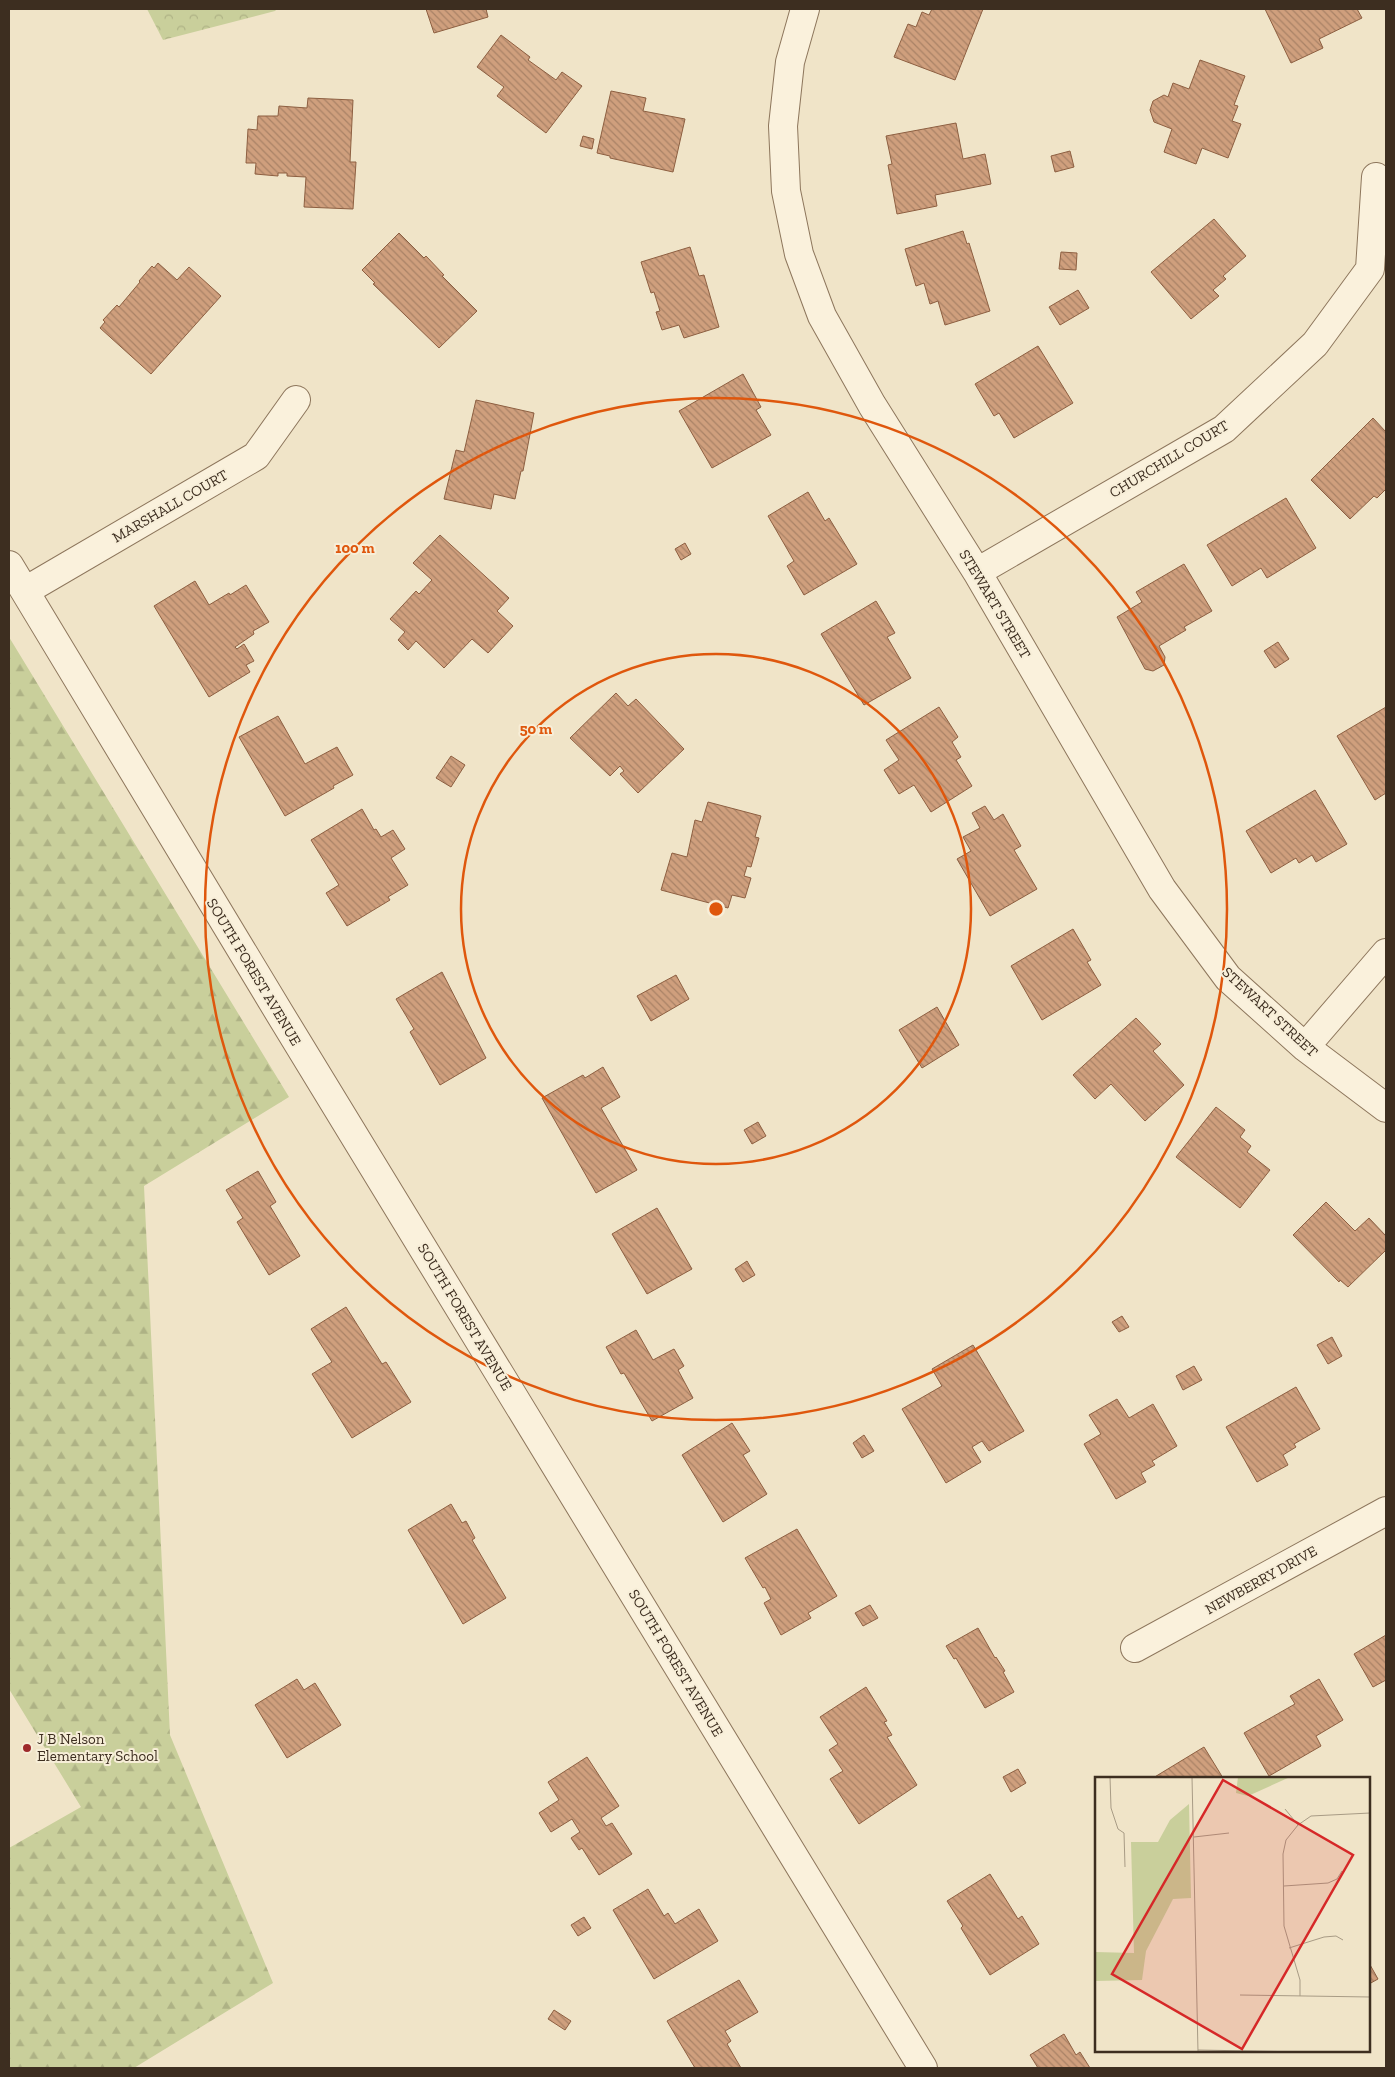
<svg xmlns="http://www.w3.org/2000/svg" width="1395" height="2077" font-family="'Zilla Slab',serif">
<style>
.forest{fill:url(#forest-firs)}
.park{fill:url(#park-crowns)}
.building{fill:url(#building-back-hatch);stroke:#8d5f41}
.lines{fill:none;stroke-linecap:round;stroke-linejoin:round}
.street-casing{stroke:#8d765c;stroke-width:30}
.street{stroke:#faf1dc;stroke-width:28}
.ring{fill:none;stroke:#df570d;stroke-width:2.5}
.poi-dot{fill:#9e2a2b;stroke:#f7eed8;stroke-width:2}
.labels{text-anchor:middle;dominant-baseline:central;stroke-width:4;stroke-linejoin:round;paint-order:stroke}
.street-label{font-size:15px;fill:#3d2e20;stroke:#f7eed8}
.poi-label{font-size:15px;fill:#3d2e20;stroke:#f7eed8;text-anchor:start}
.inset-road{fill:none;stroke:#a89b85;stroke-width:1}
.view{fill:#d62828;fill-opacity:0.15;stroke:#d62828;stroke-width:2.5}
.inset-edge{fill:none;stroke:#3d2e20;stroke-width:2.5}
.centre{fill:#df570d;stroke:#f7eed8;stroke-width:2.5}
.ring-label{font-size:15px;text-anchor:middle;font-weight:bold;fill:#df570d;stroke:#f7eed8;stroke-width:4;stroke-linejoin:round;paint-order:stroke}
</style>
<defs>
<pattern id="forest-firs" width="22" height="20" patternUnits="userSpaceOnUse" patternTransform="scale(1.25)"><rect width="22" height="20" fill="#c9cf9b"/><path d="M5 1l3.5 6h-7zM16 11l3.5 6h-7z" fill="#aeb285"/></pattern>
<pattern id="park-crowns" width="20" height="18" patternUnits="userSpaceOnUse" patternTransform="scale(1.25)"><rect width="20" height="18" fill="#c9cf9b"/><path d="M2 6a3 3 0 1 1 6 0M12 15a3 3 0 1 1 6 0" fill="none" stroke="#aeb285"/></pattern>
<pattern id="building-back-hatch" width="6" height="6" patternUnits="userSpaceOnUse" patternTransform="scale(1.25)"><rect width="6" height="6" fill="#cf9f7d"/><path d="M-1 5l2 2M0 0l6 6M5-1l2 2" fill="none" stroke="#a98266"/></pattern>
</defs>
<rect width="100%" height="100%" fill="#f0e4c8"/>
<path class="forest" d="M 9,637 L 289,1097 L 144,1186 L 170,1735 L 273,1983 L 134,2068 L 9,2068 L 9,1848 L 81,1807 L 9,1689 Z"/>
<path class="park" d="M 147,9 L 277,9 L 275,11 L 163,40 Z"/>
<path class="building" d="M 426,9 L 486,9 L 488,17 L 434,33 Z
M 932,9 L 983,9 L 955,80 L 894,57 L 908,24 L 916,27 L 922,12 L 929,15 Z
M 1265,9 L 1357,9 L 1362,18 L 1319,39 L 1323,48 L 1291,63 Z
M 501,35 L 530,57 L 528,60 L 556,80 L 562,72 L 582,86 L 546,133 L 497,96 L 504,87 L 477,67 Z
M 1200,60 L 1245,76 L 1234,105 L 1238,106 L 1232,121 L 1241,124 L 1228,158 L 1202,148 L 1196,164 L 1164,152 L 1172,129 L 1154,122 L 1150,110 L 1153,101 L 1164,95 L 1168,97 L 1173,83 L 1189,89 Z
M 611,91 L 646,98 L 643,111 L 685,119 L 673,172 L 610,158 L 610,156 L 597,153 Z
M 308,98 L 353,100 L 350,162 L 356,162 L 353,209 L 304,207 L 306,177 L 287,176 L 287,173 L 278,173 L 278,176 L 255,174 L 256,163 L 246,163 L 248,129 L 257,130 L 258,116 L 278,116 L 279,106 L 307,108 Z
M 956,123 L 963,159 L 985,154 L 991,184 L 935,195 L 937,206 L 897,214 L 888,165 L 892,164 L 886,136 Z
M 583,136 L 594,139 L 592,149 L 580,146 Z
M 1070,151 L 1074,167 L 1055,172 L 1051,156 Z
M 1214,219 L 1246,256 L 1223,276 L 1226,279 L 1213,290 L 1219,296 L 1191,319 L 1151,272 Z
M 963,231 L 967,244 L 969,243 L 990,311 L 945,325 L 938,301 L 930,304 L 924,283 L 916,286 L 905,249 Z
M 399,233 L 424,258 L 426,256 L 444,275 L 442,276 L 477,311 L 439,348 L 373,284 L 375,283 L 362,270 Z
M 690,247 L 699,276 L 704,275 L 719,327 L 684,338 L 679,325 L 662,330 L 656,312 L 660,311 L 654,292 L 651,293 L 641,262 Z
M 1061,252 L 1077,253 L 1076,270 L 1059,269 Z
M 158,263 L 177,280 L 189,267 L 221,296 L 151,374 L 100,328 L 105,322 L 103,320 L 117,305 L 119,307 L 140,282 L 139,281 L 152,266 L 154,268 Z
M 1078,290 L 1089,308 L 1060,325 L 1049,307 Z
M 1038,346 L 1073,403 L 1014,438 L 999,413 L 994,416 L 975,384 Z
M 743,374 L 761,407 L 756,410 L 771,435 L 712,468 L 679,411 Z
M 476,400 L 534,413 L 523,471 L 521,471 L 515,499 L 494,494 L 491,509 L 444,499 L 456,450 L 464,452 Z
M 1373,418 L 1386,432 L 1386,489 L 1377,498 L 1374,496 L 1350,519 L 1311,480 Z
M 808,492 L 825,521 L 829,518 L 857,564 L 804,595 L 787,566 L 794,561 L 768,516 Z
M 1286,498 L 1316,548 L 1267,578 L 1261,568 L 1232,586 L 1207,545 Z
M 440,535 L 509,598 L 497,611 L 513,626 L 488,653 L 472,639 L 444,668 L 416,641 L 408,650 L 398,640 L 405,632 L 390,619 L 416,591 L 419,594 L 432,580 L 413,563 Z
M 685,543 L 691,554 L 681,560 L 675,549 Z
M 1184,564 L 1212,611 L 1184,627 L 1186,630 L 1159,646 L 1165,657 L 1164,665 L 1153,671 L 1145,669 L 1117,617 L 1142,602 L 1136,592 Z
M 195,581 L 209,605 L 229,593 L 230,595 L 246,585 L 269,622 L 253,631 L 254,634 L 235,647 L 237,649 L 244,644 L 254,661 L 246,665 L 250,672 L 209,697 L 154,606 Z
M 876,601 L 895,633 L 887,637 L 911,678 L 864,705 L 821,634 Z
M 1278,642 L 1289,659 L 1275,668 L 1264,651 Z
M 616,693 L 628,706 L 636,699 L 684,749 L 638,793 L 620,774 L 624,771 L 620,766 L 610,776 L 570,738 Z
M 939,707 L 958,737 L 952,742 L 961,757 L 956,760 L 972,786 L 931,812 L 914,785 L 899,794 L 884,770 L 899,760 L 886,740 Z
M 1386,707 L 1386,793 L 1375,800 L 1337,736 Z
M 278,716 L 305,764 L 337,747 L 353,775 L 333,786 L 334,788 L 285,816 L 239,737 Z
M 451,756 L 465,765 L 451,787 L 436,778 Z
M 1315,790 L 1347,844 L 1316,862 L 1312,855 L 1299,863 L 1296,858 L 1271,873 L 1246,831 Z
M 708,802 L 761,816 L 755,837 L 759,838 L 751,867 L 747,866 L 744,876 L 751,878 L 745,898 L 732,895 L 728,908 L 661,890 L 672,853 L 687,857 L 695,820 L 702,822 Z
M 985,806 L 994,820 L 1003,814 L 1021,846 L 1014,850 L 1037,889 L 990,916 L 957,859 L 971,851 L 963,837 L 980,828 L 972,813 Z
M 362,809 L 374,830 L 376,829 L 381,837 L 393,830 L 405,849 L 391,858 L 408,885 L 388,897 L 390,900 L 347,926 L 326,893 L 339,885 L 311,840 Z
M 1073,929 L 1091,960 L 1087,962 L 1101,985 L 1042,1020 L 1011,966 Z
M 442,972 L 486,1058 L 440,1085 L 410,1032 L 414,1029 L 396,999 Z
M 676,975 L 689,999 L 651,1021 L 637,996 Z
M 937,1007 L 959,1045 L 922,1068 L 899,1030 Z
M 1136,1018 L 1161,1044 L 1153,1051 L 1184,1085 L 1145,1121 L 1111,1084 L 1095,1099 L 1073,1075 Z
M 603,1067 L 620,1097 L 601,1108 L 637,1170 L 596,1193 L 542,1098 L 583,1075 L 585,1078 Z
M 1216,1107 L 1245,1130 L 1240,1137 L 1251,1146 L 1247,1152 L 1270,1170 L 1240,1208 L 1176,1157 Z
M 758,1122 L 766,1136 L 752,1144 L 744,1130 Z
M 258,1171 L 276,1202 L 270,1206 L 300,1256 L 269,1275 L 237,1222 L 243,1218 L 226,1190 Z
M 1326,1202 L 1355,1231 L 1369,1218 L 1386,1236 L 1386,1250 L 1348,1287 L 1340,1280 L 1339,1282 L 1293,1235 Z
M 657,1208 L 692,1269 L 647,1294 L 612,1234 Z
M 747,1261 L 755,1275 L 743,1282 L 735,1269 Z
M 346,1307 L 382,1364 L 386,1362 L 411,1402 L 352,1438 L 312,1374 L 332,1362 L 311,1329 Z
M 1122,1316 L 1129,1327 L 1119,1332 L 1112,1322 Z
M 636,1330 L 653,1360 L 674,1349 L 684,1366 L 678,1370 L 693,1398 L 652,1421 L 624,1373 L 621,1374 L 606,1347 Z
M 1332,1337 L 1342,1356 L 1328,1364 L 1317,1345 Z
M 973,1345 L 1024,1431 L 989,1451 L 982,1441 L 972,1447 L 981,1462 L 946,1483 L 902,1409 L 942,1386 L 932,1369 Z
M 1194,1366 L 1202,1380 L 1183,1390 L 1176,1376 Z
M 1296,1387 L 1320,1429 L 1294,1444 L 1296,1447 L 1283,1455 L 1288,1465 L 1257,1482 L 1226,1427 Z
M 1117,1399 L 1129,1418 L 1153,1404 L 1177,1446 L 1152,1461 L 1155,1465 L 1141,1473 L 1146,1482 L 1116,1499 L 1084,1444 L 1101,1434 L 1089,1415 Z
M 732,1423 L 750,1451 L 743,1455 L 767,1494 L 723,1522 L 682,1455 Z
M 864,1435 L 874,1451 L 862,1458 L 853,1443 Z
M 451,1504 L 462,1523 L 466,1521 L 475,1538 L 472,1540 L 506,1598 L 463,1624 L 408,1530 Z
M 797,1529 L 837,1596 L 808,1613 L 811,1618 L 781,1635 L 764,1603 L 771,1599 L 765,1587 L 763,1588 L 745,1558 Z
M 870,1605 L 878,1618 L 863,1626 L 855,1613 Z
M 978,1628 L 995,1658 L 996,1657 L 1005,1671 L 1003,1672 L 1014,1692 L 985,1708 L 956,1658 L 954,1659 L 946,1646 Z
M 1386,1635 L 1386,1680 L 1373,1687 L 1354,1654 Z
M 297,1679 L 304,1690 L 315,1683 L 341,1725 L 287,1758 L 255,1705 Z
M 1319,1679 L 1343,1720 L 1316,1736 L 1321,1746 L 1269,1776 L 1244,1733 L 1295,1704 L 1290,1696 Z
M 866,1687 L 887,1721 L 884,1722 L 892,1735 L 887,1737 L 917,1785 L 859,1824 L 830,1779 L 843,1771 L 829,1750 L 838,1744 L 820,1717 Z
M 1204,1747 L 1223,1778 L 1153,1778 Z
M 587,1757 L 619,1806 L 601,1818 L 606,1826 L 612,1823 L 632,1854 L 599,1875 L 582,1848 L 579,1850 L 571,1838 L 580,1832 L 572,1819 L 551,1832 L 539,1813 L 559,1800 L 548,1782 Z
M 1018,1769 L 1026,1783 L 1011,1792 L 1003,1777 Z
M 990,1874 L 1018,1919 L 1022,1916 L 1039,1944 L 990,1975 L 961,1928 L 963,1926 L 947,1901 Z
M 648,1889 L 664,1916 L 668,1913 L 675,1924 L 699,1909 L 718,1941 L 654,1979 L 613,1910 Z
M 584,1917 L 591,1928 L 578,1936 L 571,1925 Z
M 1369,1963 L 1378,1979 L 1369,1984 Z
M 739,1980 L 758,2012 L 725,2031 L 731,2041 L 727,2044 L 741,2068 L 695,2068 L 667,2021 Z
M 554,2010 L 571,2021 L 565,2030 L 548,2019 Z
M 1064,2034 L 1076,2055 L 1080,2052 L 1090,2068 L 1038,2068 L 1030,2055 Z"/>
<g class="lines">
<defs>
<path id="street" d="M 805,9 L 790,62 L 783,126 L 786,191 L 799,254 L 822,316 L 872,405 L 977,572 L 1162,889 L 1228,978 L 1305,1047 L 1386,1108
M 9,565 L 280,1014 L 923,2068
M 977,572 L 1224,429 L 1315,344 L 1370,269 L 1376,177
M 25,591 L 256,456 L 296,400
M 1305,1047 L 1386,953
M 1135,1648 L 1386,1511"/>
</defs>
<use href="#street" class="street-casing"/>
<use href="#street" class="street"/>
</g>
<g class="ring">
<circle cx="716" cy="909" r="255"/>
<circle cx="716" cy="909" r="511"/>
</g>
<circle class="poi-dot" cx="27" cy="1748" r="5"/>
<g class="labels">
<g class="street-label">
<text transform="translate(1169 459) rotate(-31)">CHURCHILL COURT</text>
<text transform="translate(170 506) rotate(-30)">MARSHALL COURT</text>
<text transform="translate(995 604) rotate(59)">STEWART STREET</text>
<text transform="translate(254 972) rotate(59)">SOUTH FOREST AVENUE</text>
<text transform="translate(1270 1012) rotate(43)">STEWART STREET</text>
<text transform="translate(465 1317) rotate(59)">SOUTH FOREST AVENUE</text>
<text transform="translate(1261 1580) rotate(-29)">NEWBERRY DRIVE</text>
<text transform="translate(676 1663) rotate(59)">SOUTH FOREST AVENUE</text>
</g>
<g class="poi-label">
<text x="37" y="1739">J B Nelson<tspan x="37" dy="17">Elementary School</tspan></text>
</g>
</g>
<g transform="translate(1095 1777)">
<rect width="275" height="275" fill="#f0e4c8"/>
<path d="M 94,27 L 96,121 L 78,122 L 51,174 L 47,203 L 0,204 L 0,175 L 39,176 L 36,65 L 63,65 L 75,43 Z" fill="#c9cf9b"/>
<path d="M 143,0 L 195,0 L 153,19 L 141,16 Z" fill="#c9cf9b"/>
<path class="inset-road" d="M 15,0 L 16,31 L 23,52 L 29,56 L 30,90M 97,0 L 103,275M 190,32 L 203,48M 99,60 L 134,56M 189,109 L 233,106 L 242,102 L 247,94M 194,171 L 229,160 L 241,159 L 248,163M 145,218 L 275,220M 205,219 L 205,203 L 189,149 L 188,77 L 191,63 L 203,48 L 216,39 L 275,36M 103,273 L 209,275"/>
<path class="view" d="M 128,3 L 258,78 L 147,272 L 17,197 Z"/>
<rect width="275" height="275" class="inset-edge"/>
</g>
<circle cx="716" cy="909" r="8" class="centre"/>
<g class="ring-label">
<text x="355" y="553">100 m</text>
<text x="536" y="734">50 m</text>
</g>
<rect width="1395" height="2077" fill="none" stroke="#3d2e20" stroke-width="20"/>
</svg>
